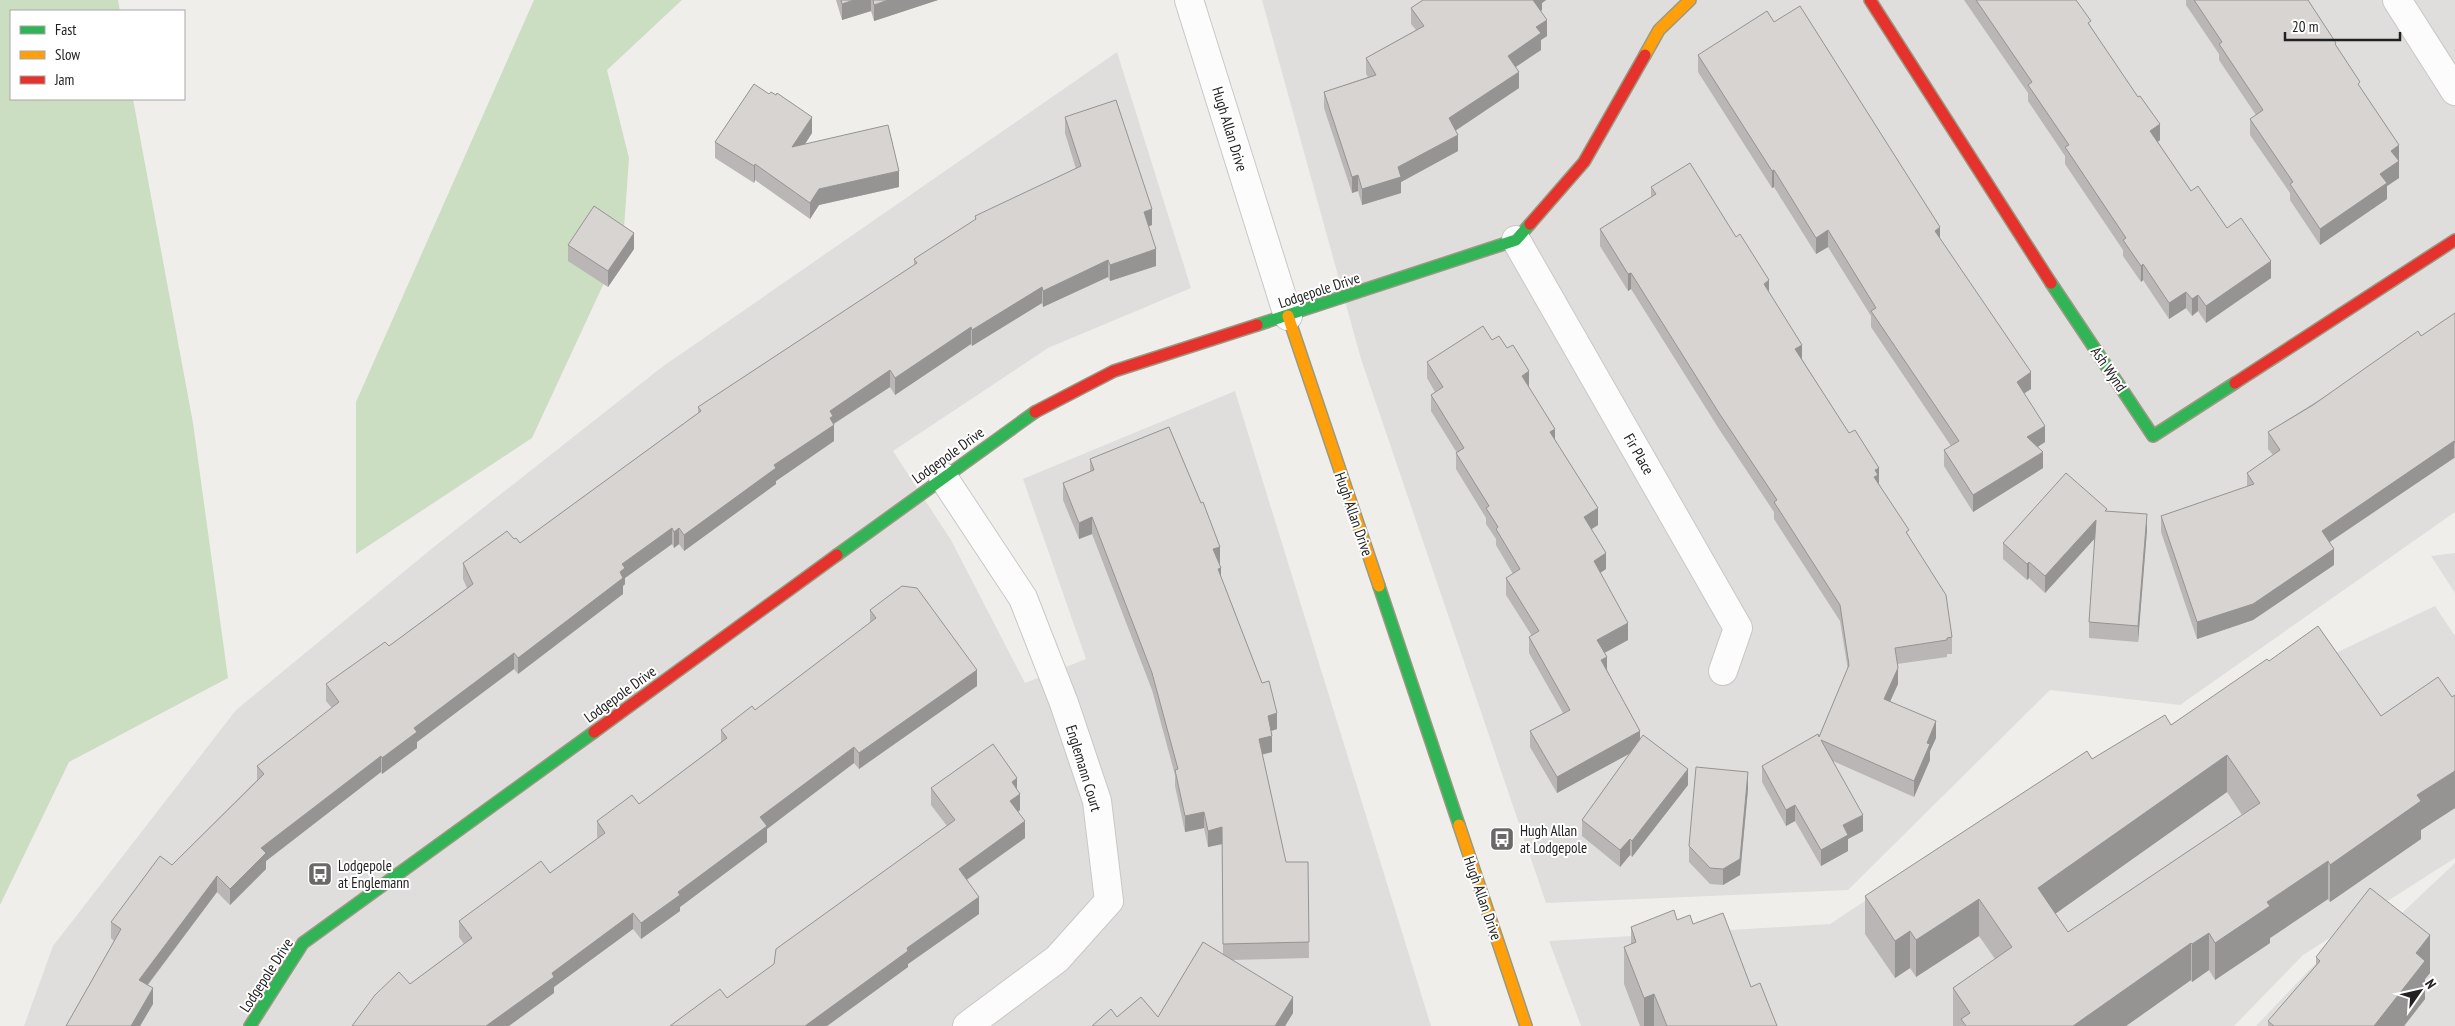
<svg xmlns="http://www.w3.org/2000/svg" width="2455" height="1026" font-family="'PT Sans Narrow',sans-serif">
<style>
.residential{fill:#dfdedc}
.forest{fill:#cbdec1}
.lines{fill:none;stroke-linecap:round;stroke-linejoin:round}
.street-casing{stroke:#c9c8c7;stroke-width:30}
.fast-casing{stroke:#999a82;stroke-width:14}
.slow-casing{stroke:#999a82;stroke-width:14}
.jam-casing{stroke:#999a82;stroke-width:14}
.street{stroke:#fdfcfc;stroke-width:28}
.fast{stroke:#30b455;stroke-width:11}
.slow{stroke:#ff9f0a;stroke-width:11}
.jam{stroke:#e5322d;stroke-width:11}
.wall{fill:#b9b6b5;fill-rule:evenodd}
.shaded-wall{fill:#969493}
.building{fill:#d7d4d2;stroke:#969493;fill-rule:evenodd}
.labels{text-anchor:middle;dominant-baseline:central;stroke-width:4;stroke-linejoin:round;paint-order:stroke}
.street-label{font-size:15px;fill:#222;stroke:#fff}
.poi-label{font-size:15px;fill:#222;stroke:#fff;text-anchor:start}
</style>
<rect width="100%" height="100%" fill="#f0eeeb"/>
<path class="residential" d="M 1262,0 L 2455,0 L 2455,512 L 2180,705 L 2050,690 L 1848,890 L 1546,903 L 1361,359 Z
M 1117,52 L 1191,288 L 1048,348 L 893,451 L 951,540 L 1025,683 L 1086,659 L 1023,479 L 1235,391 L 1431,1026 L 24,1026 L 53,946 L 236,710 L 435,546 L 662,367 Z
M 2455,553 L 2455,593 L 2431,556 Z
M 2435,606 L 2455,636 L 2455,858 L 2303,955 L 2234,1026 L 1581,1026 L 1549,941 L 1830,924 L 2000,812 Z
M 2455,863 L 2455,1026 L 2256,1026 L 2315,964 L 2401,914 Z"/>
<path class="forest" d="M 0,0 L 118,0 L 120,11 L 11,11 L 11,99 L 133,99 L 193,423 L 228,678 L 69,762 L 0,905 Z
M 534,0 L 682,0 L 607,70 L 629,158 L 623,242 L 532,438 L 356,554 L 356,402 Z"/>
<g class="lines">
<defs>
<path id="street" d="M 1189,0 L 1288,316
M 2397,0 L 2455,91
M 1516,240 L 1738,628 L 1723,671
M 943,477 L 1023,598 L 1064,703 L 1097,801 L 1109,901 L 1057,959 L 967,1026"/>
<path id="fast" d="M 2051,283 L 2153,436 L 2235,383
M 1257,325 L 1516,240 L 1530,224
M 837,555 L 1035,412
M 1379,586 L 1459,825
M 250,1026 L 303,943 L 594,732"/>
<path id="slow" d="M 1645,55 L 1659,30 L 1690,0
M 1288,316 L 1379,586
M 1459,825 L 1526,1026"/>
<path id="jam" d="M 1870,0 L 2051,283
M 1530,224 L 1584,162 L 1645,55
M 2235,383 L 2455,240
M 1035,412 L 1114,371 L 1257,325
M 594,732 L 837,555"/>
</defs>
<use href="#street" class="street-casing"/>
<use href="#fast" class="fast-casing"/>
<use href="#slow" class="slow-casing"/>
<use href="#jam" class="jam-casing"/>
<use href="#street" class="street"/>
<use href="#fast" class="fast"/>
<use href="#slow" class="slow"/>
<use href="#jam" class="jam"/>
</g>
<path class="wall" d="M 836,0 L 938,0 L 874,21 L 871,11 L 842,20 Z
M 1423,0 L 1546,0 L 1542,3 L 1542,10 L 1541,11 L 1547,36 L 1541,40 L 1541,50 L 1516,67 L 1519,88 L 1456,130 L 1458,151 L 1401,182 L 1401,193 L 1362,205 L 1358,191 L 1352,193 L 1324,108 L 1324,92 L 1368,77 L 1366,74 L 1366,58 L 1416,30 L 1411,24 L 1411,8 Z
M 1964,0 L 2076,0 L 2091,27 L 2160,140 L 2158,142 L 2191,191 L 2227,228 L 2271,278 L 2206,323 L 2198,311 L 2192,316 L 2186,308 L 2169,319 L 2143,280 L 2141,282 L 2123,256 L 2123,250 L 2065,164 L 2065,156 L 2028,101 L 2028,93 Z
M 2186,0 L 2308,0 L 2336,46 L 2360,88 L 2399,145 L 2399,178 L 2387,186 L 2387,199 L 2320,245 L 2290,200 L 2290,193 L 2250,135 L 2250,119 L 2256,115 L 2219,60 L 2219,54 L 2186,5 Z
M 1774,22 L 1940,239 L 2031,389 L 2024,393 L 2045,442 L 2037,447 L 2043,468 L 1973,512 L 1944,466 L 1944,450 L 1951,446 L 1871,327 L 1871,316 L 1828,247 L 1816,254 L 1774,187 L 1772,188 L 1698,72 L 1698,55 Z
M 1065,117 L 1152,225 L 1148,226 L 1156,266 L 1110,281 L 1108,277 L 1043,307 L 1042,303 L 972,346 L 971,344 L 895,395 L 890,387 L 834,424 L 834,441 L 776,481 L 776,484 L 684,551 L 679,544 L 674,548 L 672,544 L 625,578 L 625,584 L 623,586 L 623,594 L 518,674 L 514,669 L 417,742 L 417,748 L 382,774 L 381,772 L 266,861 L 266,869 L 230,905 L 217,892 L 148,985 L 153,1004 L 140,1026 L 66,1026 L 114,941 L 111,938 L 111,922 L 172,865 L 257,780 L 257,766 L 332,708 L 326,701 L 326,684 L 389,646 L 467,588 L 463,579 L 463,563 L 514,539 L 520,543 L 698,413 L 698,407 L 914,265 L 914,259 L 975,220 L 975,216 L 1076,169 L 1065,133 Z
M 812,133 L 805,144 L 899,187 L 819,205 L 810,219 L 755,180 L 754,183 L 715,158 L 715,142 Z
M 1651,187 L 1769,292 L 1802,359 L 1879,484 L 1909,536 L 1952,637 L 1952,654 L 1947,654 L 1947,657 L 1897,664 L 1898,684 L 1890,701 L 1936,738 L 1930,751 L 1930,760 L 1914,797 L 1833,761 L 1863,831 L 1848,839 L 1848,851 L 1821,866 L 1795,821 L 1786,826 L 1762,782 L 1762,766 L 1819,737 L 1848,670 L 1840,621 L 1774,519 L 1774,512 L 1719,429 L 1631,289 L 1628,291 L 1600,246 L 1600,229 L 1651,197 Z
M 568,245 L 634,249 L 608,287 L 568,261 Z
M 2455,313 L 2455,459 L 2454,458 L 2330,542 L 2334,565 L 2253,620 L 2197,639 L 2161,532 L 2161,516 L 2247,487 L 2247,473 L 2273,455 L 2268,449 L 2268,432 L 2421,336 Z
M 1492,340 L 1529,387 L 1598,525 L 1591,529 L 1606,569 L 1600,573 L 1628,640 L 1604,653 L 1607,669 L 1640,740 L 1688,785 L 1632,857 L 1630,855 L 1620,867 L 1582,836 L 1582,820 L 1630,753 L 1557,793 L 1530,747 L 1530,731 L 1563,713 L 1529,653 L 1529,637 L 1532,636 L 1506,595 L 1506,578 L 1513,574 L 1496,545 L 1496,539 L 1486,524 L 1486,518 L 1456,469 L 1456,453 L 1457,453 L 1431,411 L 1431,395 L 1435,392 L 1427,378 L 1427,362 Z
M 1169,427 L 1201,503 L 1203,502 L 1220,547 L 1220,563 L 1219,564 L 1221,568 L 1221,577 L 1262,683 L 1269,681 L 1277,713 L 1277,729 L 1271,731 L 1272,736 L 1272,752 L 1262,755 L 1286,862 L 1308,862 L 1309,958 L 1231,960 L 1293,997 L 1293,1013 L 1285,1026 L 1092,1026 L 1111,1009 L 1117,1017 L 1141,997 L 1158,1017 L 1203,942 L 1223,955 L 1222,844 L 1208,847 L 1204,828 L 1185,832 L 1175,786 L 1175,775 L 1152,690 L 1092,534 L 1079,539 L 1063,500 L 1063,483 L 1090,472 L 1090,459 Z
M 2107,511 L 2147,530 L 2138,642 L 2089,638 L 2089,622 L 2095,538 L 2045,593 L 2029,578 L 2027,580 L 2003,559 L 2003,543 Z
M 870,610 L 977,686 L 859,769 L 854,763 L 767,829 L 767,842 L 680,907 L 680,911 L 641,939 L 633,929 L 554,987 L 554,993 L 410,984 L 464,944 L 459,937 L 459,921 L 550,873 L 598,838 L 597,837 L 597,821 L 639,804 L 721,742 L 721,730 L 755,710 L 870,623 Z
M 2269,661 L 2381,716 L 2452,697 L 2455,695 L 2455,808 L 2421,830 L 2421,839 L 2330,902 L 2328,899 L 2270,938 L 2270,943 L 2215,980 L 2209,970 L 2192,982 L 2191,980 L 2126,1026 L 1953,1026 L 1953,988 L 1995,959 L 1979,936 L 1916,977 L 1910,968 L 1895,978 L 1865,934 L 1865,896 L 2092,759 L 2171,725 ZM 2227,792 L 2242,815 L 2068,932 L 2055,914 Z
M 931,788 L 1017,790 L 1020,810 L 1018,812 L 1025,838 L 967,880 L 979,914 L 908,964 L 908,967 L 827,1026 L 670,1026 L 727,998 L 774,964 L 947,826 L 931,805 Z
M 1748,789 L 1740,875 L 1723,885 L 1710,884 L 1689,862 L 1689,846 Z
M 1677,920 L 1693,924 L 1751,987 L 1777,1026 L 1640,1026 L 1624,984 L 1624,947 L 1631,944 L 1631,927 Z
M 2316,957 L 2430,973 L 2425,979 L 2425,999 L 2404,1026 L 2268,1026 L 2268,1021 L 2316,965 Z"/>
<path class="shaded-wall" d="M 854,0 L 871,0 L 871,11 L 842,20 L 842,4 Z
M 888,0 L 938,0 L 874,21 L 874,5 Z
M 1533,0 L 1546,0 L 1542,3 L 1542,10 L 1533,16 Z
M 1547,20 L 1547,36 L 1541,40 L 1541,50 L 1508,72 L 1508,56 L 1536,27 Z
M 1519,72 L 1519,88 L 1449,135 L 1449,118 Z
M 812,117 L 812,133 L 792,164 L 792,147 Z
M 2160,124 L 2160,140 L 2150,147 L 2150,131 Z
M 1458,135 L 1458,151 L 1401,182 L 1401,193 L 1362,205 L 1362,189 L 1398,167 Z
M 2399,145 L 2399,178 L 2387,186 L 2387,199 L 2320,245 L 2320,229 L 2380,174 L 2391,151 Z
M 755,164 L 755,180 L 754,183 L 754,166 Z
M 1774,170 L 1774,187 L 1772,188 L 1772,171 Z
M 899,171 L 899,187 L 819,205 L 810,219 L 810,203 L 819,189 Z
M 1358,175 L 1358,191 L 1352,193 L 1352,177 Z
M 1152,209 L 1152,225 L 1144,228 L 1144,212 Z
M 1940,227 L 1940,243 L 1935,231 Z
M 1828,230 L 1828,247 L 1816,254 L 1816,238 Z
M 634,233 L 634,249 L 608,287 L 608,271 Z
M 1156,249 L 1156,266 L 1110,281 L 1110,265 Z
M 1108,260 L 1108,277 L 1043,307 L 1043,291 Z
M 2271,261 L 2271,278 L 2206,323 L 2206,306 Z
M 2143,264 L 2143,280 L 2141,282 L 2141,266 Z
M 1631,273 L 1631,289 L 1628,291 L 1628,274 Z
M 1769,280 L 1769,296 L 1764,284 Z
M 1042,287 L 1042,303 L 972,346 L 972,330 Z
M 2186,292 L 2186,308 L 2169,319 L 2169,303 Z
M 2198,295 L 2198,311 L 2192,316 L 2192,299 Z
M 971,327 L 971,344 L 895,395 L 895,378 Z
M 1802,345 L 1802,361 L 1795,349 Z
M 890,370 L 890,387 L 833,424 L 834,425 L 834,441 L 776,481 L 776,484 L 684,551 L 684,535 L 774,465 L 830,411 Z
M 1529,371 L 1529,387 L 1522,376 Z
M 2031,372 L 2031,389 L 2017,398 L 2017,382 Z
M 2045,426 L 2045,442 L 2027,454 L 2027,437 Z
M 1555,429 L 1555,446 L 1550,432 Z
M 2454,441 L 2454,458 L 2322,547 L 2322,531 Z
M 2043,452 L 2043,468 L 1973,512 L 1973,495 Z
M 1879,468 L 1879,484 L 1874,493 L 1875,470 Z
M 1598,508 L 1598,525 L 1584,534 L 1584,517 Z
M 2147,514 L 2147,530 L 2138,642 L 2138,626 Z
M 1092,517 L 1092,534 L 1079,539 L 1079,523 Z
M 2096,520 L 2096,537 L 2045,593 L 2045,576 Z
M 672,528 L 672,544 L 625,578 L 625,584 L 623,586 L 623,594 L 518,674 L 518,658 L 620,572 L 622,564 Z
M 679,528 L 679,544 L 674,548 L 674,532 Z
M 1220,547 L 1220,563 L 1213,566 L 1213,549 Z
M 2334,549 L 2334,565 L 2253,620 L 2197,639 L 2197,622 Z
M 1606,553 L 1606,569 L 1594,577 L 1594,561 Z
M 2029,562 L 2029,578 L 2027,580 L 2027,564 Z
M 1221,568 L 1221,584 L 1218,569 Z
M 1628,623 L 1628,640 L 1597,657 L 1597,640 Z
M 514,653 L 514,669 L 417,742 L 417,748 L 382,774 L 382,758 L 414,728 Z
M 1607,657 L 1607,673 L 1601,660 Z
M 1898,668 L 1898,684 L 1884,715 L 1884,699 Z
M 977,670 L 977,686 L 859,769 L 859,753 Z
M 1277,713 L 1277,729 L 1268,732 L 1268,716 Z
M 1936,721 L 1936,738 L 1930,751 L 1930,760 L 1914,797 L 1914,781 L 1927,743 Z
M 1640,731 L 1640,748 L 1557,793 L 1557,777 Z
M 1272,736 L 1272,752 L 1259,755 L 1259,739 Z
M 854,747 L 854,763 L 767,829 L 767,842 L 680,907 L 680,911 L 641,939 L 641,923 L 678,892 L 760,817 Z
M 2227,755 L 2227,792 L 2038,926 L 2038,888 Z
M 381,756 L 381,772 L 266,861 L 266,869 L 230,905 L 230,889 L 261,848 Z
M 1688,769 L 1688,785 L 1632,857 L 1632,841 Z
M 2455,771 L 2455,808 L 2421,830 L 2421,839 L 2330,902 L 2330,865 L 2417,795 Z
M 1748,772 L 1748,789 L 1740,875 L 1723,885 L 1723,869 Z
M 1017,778 L 1017,794 L 1012,782 Z
M 1020,794 L 1020,810 L 1010,818 L 1010,801 Z
M 1795,805 L 1795,821 L 1786,826 L 1786,810 Z
M 1204,812 L 1204,828 L 1185,832 L 1185,816 Z
M 1863,815 L 1863,831 L 1848,839 L 1848,851 L 1821,866 L 1821,850 L 1843,825 Z
M 1025,821 L 1025,838 L 959,885 L 959,869 Z
M 1222,827 L 1222,844 L 1208,847 L 1208,831 Z
M 1630,839 L 1630,855 L 1620,867 L 1620,850 Z
M 2328,861 L 2328,899 L 2270,938 L 2270,943 L 2215,980 L 2215,943 L 2267,902 Z
M 217,876 L 217,892 L 139,996 L 139,980 Z
M 979,897 L 979,914 L 908,964 L 908,967 L 827,1026 L 805,1026 L 907,948 Z
M 1979,899 L 1979,936 L 1916,977 L 1916,940 Z
M 633,913 L 633,929 L 554,987 L 554,993 L 509,1026 L 486,1026 L 552,973 Z
M 1910,931 L 1910,968 L 1895,978 L 1895,941 Z
M 2209,933 L 2209,970 L 2192,982 L 2192,944 Z
M 2430,935 L 2430,973 L 2425,979 L 2425,999 L 2404,1026 L 2374,1026 L 2416,953 Z
M 2191,943 L 2191,980 L 2126,1026 L 2073,1026 Z
M 153,988 L 153,1004 L 140,1026 L 131,1026 Z
M 1654,994 L 1654,1026 L 1644,1026 L 1644,998 Z
M 1293,997 L 1293,1013 L 1285,1026 L 1275,1026 Z"/>
<path class="building" d="M 841,0 L 854,0 L 842,4 Z
M 873,0 L 888,0 L 874,5 Z
M 1423,0 L 1533,0 L 1547,20 L 1536,27 L 1541,33 L 1508,56 L 1519,72 L 1449,118 L 1458,135 L 1398,167 L 1401,177 L 1362,189 L 1358,175 L 1352,177 L 1324,92 L 1376,75 L 1366,58 L 1424,26 L 1411,8 Z
M 1976,0 L 2076,0 L 2091,21 L 2088,23 L 2138,97 L 2140,96 L 2160,124 L 2150,131 L 2191,191 L 2198,186 L 2227,228 L 2241,218 L 2271,261 L 2206,306 L 2198,295 L 2192,299 L 2186,292 L 2169,303 L 2143,264 L 2141,266 L 2123,240 L 2126,238 L 2065,147 L 2069,145 L 2028,85 L 2032,82 Z
M 2194,0 L 2308,0 L 2336,43 L 2335,44 L 2360,82 L 2358,84 L 2399,145 L 2391,151 L 2399,161 L 2380,174 L 2387,183 L 2320,229 L 2290,184 L 2293,182 L 2250,119 L 2263,110 L 2219,44 L 2222,42 Z
M 1800,6 L 1940,227 L 1935,231 L 2031,372 L 2017,382 L 2045,426 L 2027,437 L 2043,452 L 1973,495 L 1944,450 L 1959,441 L 1871,311 L 1876,308 L 1828,230 L 1816,238 L 1774,170 L 1772,171 L 1698,55 L 1767,11 L 1774,22 Z
M 754,84 L 769,94 L 771,92 L 776,95 L 777,93 L 812,117 L 792,147 L 888,125 L 899,171 L 819,189 L 810,203 L 755,164 L 754,166 L 715,142 Z
M 1116,100 L 1152,209 L 1144,212 L 1156,249 L 1110,265 L 1108,260 L 1043,291 L 1042,287 L 972,330 L 971,327 L 895,378 L 890,370 L 830,411 L 833,416 L 830,418 L 834,425 L 774,465 L 776,468 L 684,535 L 679,528 L 674,532 L 672,528 L 622,564 L 625,568 L 620,572 L 623,578 L 518,658 L 514,653 L 414,728 L 417,732 L 382,758 L 381,756 L 261,848 L 266,853 L 230,889 L 217,876 L 139,980 L 153,988 L 131,1026 L 66,1026 L 121,929 L 111,922 L 160,856 L 172,865 L 264,774 L 257,766 L 339,702 L 326,684 L 385,642 L 389,646 L 473,584 L 463,563 L 507,531 L 514,539 L 516,538 L 520,543 L 701,411 L 698,407 L 917,263 L 914,259 L 976,219 L 975,216 L 1081,166 L 1065,117 Z
M 1690,163 L 1736,237 L 1740,234 L 1769,280 L 1764,284 L 1802,345 L 1795,349 L 1849,433 L 1855,430 L 1879,468 L 1875,470 L 1878,475 L 1874,477 L 1909,530 L 1906,532 L 1946,595 L 1952,637 L 1947,638 L 1947,640 L 1895,648 L 1898,668 L 1884,699 L 1936,721 L 1927,743 L 1930,744 L 1914,781 L 1821,740 L 1863,815 L 1843,825 L 1848,835 L 1821,850 L 1795,805 L 1786,810 L 1762,766 L 1818,734 L 1819,737 L 1849,665 L 1840,605 L 1774,502 L 1777,500 L 1719,413 L 1631,273 L 1628,274 L 1600,229 L 1656,194 L 1651,187 Z
M 594,206 L 634,233 L 608,271 L 568,245 Z
M 2455,313 L 2455,443 L 2454,441 L 2322,531 L 2334,549 L 2253,604 L 2197,622 L 2161,516 L 2254,484 L 2247,473 L 2280,450 L 2268,432 L 2313,405 L 2418,331 L 2421,336 Z
M 1483,326 L 1492,340 L 1499,336 L 1507,348 L 1513,345 L 1529,371 L 1522,376 L 1555,429 L 1550,432 L 1598,508 L 1584,517 L 1606,553 L 1594,561 L 1628,623 L 1597,640 L 1607,657 L 1601,660 L 1640,731 L 1557,777 L 1530,731 L 1570,710 L 1529,637 L 1539,631 L 1506,578 L 1520,569 L 1496,529 L 1498,527 L 1486,508 L 1489,506 L 1456,453 L 1464,448 L 1431,395 L 1443,387 L 1427,362 Z
M 1169,427 L 1201,503 L 1203,502 L 1220,547 L 1213,549 L 1221,568 L 1218,569 L 1262,683 L 1269,681 L 1277,713 L 1268,716 L 1272,736 L 1259,739 L 1286,862 L 1308,862 L 1309,942 L 1223,944 L 1222,827 L 1208,831 L 1204,812 L 1185,816 L 1175,770 L 1178,769 L 1152,673 L 1092,517 L 1079,523 L 1063,483 L 1094,470 L 1090,459 Z
M 2066,473 L 2107,509 L 2105,511 L 2147,514 L 2138,626 L 2089,622 L 2096,520 L 2045,576 L 2029,562 L 2027,564 L 2003,543 Z
M 902,586 L 917,588 L 977,670 L 859,753 L 854,747 L 760,817 L 767,826 L 678,892 L 680,895 L 641,923 L 633,913 L 552,973 L 554,977 L 486,1026 L 352,1026 L 375,995 L 399,972 L 410,984 L 472,938 L 459,921 L 541,861 L 550,873 L 605,833 L 597,821 L 632,795 L 639,804 L 727,738 L 721,730 L 752,706 L 755,710 L 876,618 L 870,610 Z
M 2318,626 L 2381,716 L 2438,677 L 2452,697 L 2455,695 L 2455,771 L 2417,795 L 2421,801 L 2330,865 L 2328,861 L 2267,902 L 2270,906 L 2215,943 L 2209,933 L 2192,944 L 2191,943 L 2073,1026 L 1966,1026 L 1961,1019 L 1970,1013 L 1953,988 L 2012,947 L 1979,899 L 1916,940 L 1910,931 L 1895,941 L 1865,896 L 2087,751 L 2092,759 L 2165,715 L 2171,725 L 2267,659 L 2269,661 ZM 2227,755 L 2260,803 L 2068,932 L 2038,888 Z
M 1643,735 L 1688,769 L 1632,841 L 1630,839 L 1620,850 L 1582,820 Z
M 993,744 L 1017,778 L 1012,782 L 1020,794 L 1010,801 L 1025,821 L 959,869 L 979,897 L 907,948 L 908,951 L 805,1026 L 670,1026 L 720,989 L 727,998 L 774,964 L 776,949 L 955,820 L 931,788 Z
M 1696,767 L 1748,772 L 1740,859 L 1723,869 L 1710,868 L 1689,846 Z
M 2370,888 L 2430,935 L 2416,953 L 2425,961 L 2374,1026 L 2274,1026 L 2268,1021 L 2320,961 L 2316,957 Z
M 1674,910 L 1677,920 L 1690,915 L 1693,924 L 1723,913 L 1751,987 L 1760,983 L 1777,1026 L 1667,1026 L 1654,994 L 1644,998 L 1624,947 L 1636,942 L 1631,927 Z
M 1203,942 L 1293,997 L 1275,1026 L 1092,1026 L 1111,1009 L 1117,1017 L 1141,997 L 1158,1017 Z"/>
<defs>
<symbol id="bus-square" viewBox="-11 -11 22 22"><rect x="-9" y="-9" width="18" height="18" rx="4" fill="#6a6968" stroke="#fff"/><path d="M-5-6H5V4H4V6H2V4H-2V6H-4V4H-5ZM-3.5-4V0h7V-4ZM-3.5 1.2v1.5H-2V1.2ZM2 1.2v1.5H3.5V1.2Z" fill="#fff"/></symbol>
</defs>
<g fill-rule="evenodd">
<use href="#bus-square" x="1488" y="825" width="28" height="28"/>
<use href="#bus-square" x="306" y="860" width="28" height="28"/>
</g>
<g class="labels">
<g class="street-label">
<text transform="translate(1230 129) rotate(73)">Hugh Allan Drive</text>
<text transform="translate(1319 290) rotate(-18)">Lodgepole Drive</text>
<text transform="translate(2109 369) rotate(56)">Ash Wynd</text>
<text transform="translate(1639 454) rotate(60)">Fir Place</text>
<text transform="translate(948 455) rotate(-36)">Lodgepole Drive</text>
<text transform="translate(1354 514) rotate(71)">Hugh Allan Drive</text>
<text transform="translate(620 694) rotate(-36)">Lodgepole Drive</text>
<text transform="translate(1084 768) rotate(73)">Englemann Court</text>
<text transform="translate(1483 898) rotate(71)">Hugh Allan Drive</text>
<text transform="translate(266 975) rotate(-57)">Lodgepole Drive</text>
</g>
<g class="poi-label">
<text x="1520" y="830">Hugh Allan<tspan x="1520" dy="17">at Lodgepole</tspan></text>
<text x="338" y="865">Lodgepole<tspan x="338" dy="17">at Englemann</tspan></text>
</g>
</g>
<rect x="10" y="10" width="175" height="90" fill="#ffffff" stroke="#a7a7a7"/>
<rect x="20" y="26" width="25" height="8" fill="#30b455" stroke="#a7a7a7"/>
<text x="55" y="35" font-size="15" fill="#222222">Fast</text>
<rect x="20" y="51" width="25" height="8" fill="#ff9f0a" stroke="#a7a7a7"/>
<text x="55" y="60" font-size="15" fill="#222222">Slow</text>
<rect x="20" y="76" width="25" height="8" fill="#e5322d" stroke="#a7a7a7"/>
<text x="55" y="85" font-size="15" fill="#222222">Jam</text>
<g transform="translate(2420 991) rotate(56)" stroke="#ffffff" stroke-width="4" paint-order="stroke">
<path d="M0-4L9 19L0 12L-9 19Z" fill="#222222"/>
<text y="-8" font-size="14" font-weight="bold" text-anchor="middle" fill="#222222">N</text>
</g>
<path d="M2285 32v8h115v-8" fill="none" stroke="#222222" stroke-width="2.5"/>
<text x="2292" y="32" font-size="15" fill="#222222" stroke="#ffffff" stroke-width="4" paint-order="stroke">20 m</text>
</svg>
